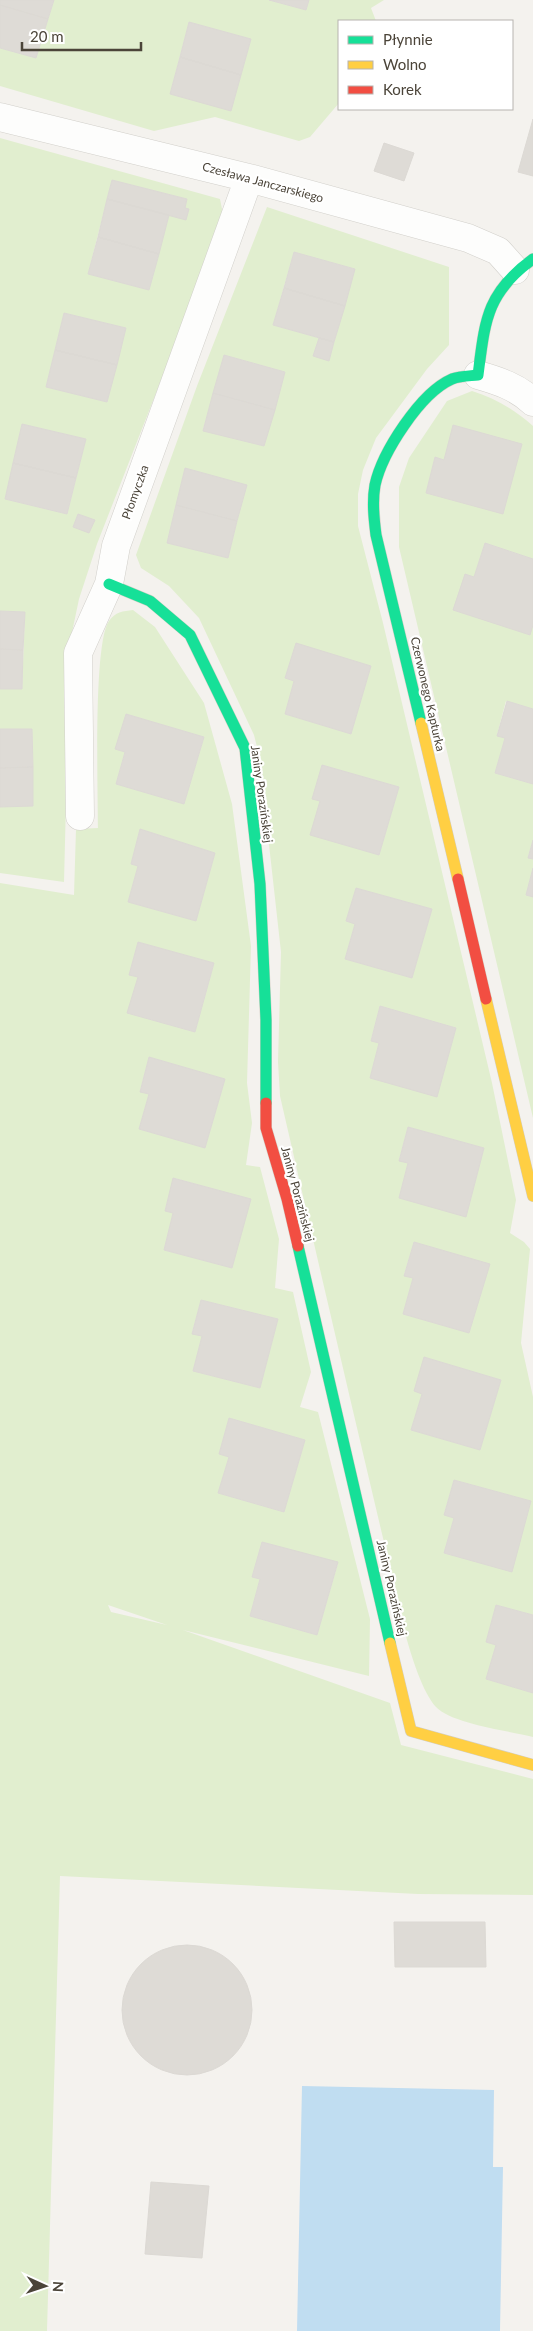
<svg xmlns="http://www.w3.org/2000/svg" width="533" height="2331" font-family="Lato,sans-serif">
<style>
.green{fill:#e1eecf;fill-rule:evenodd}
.water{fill:#c0ddf1}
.building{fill:#dedbd6;stroke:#dcd9d4}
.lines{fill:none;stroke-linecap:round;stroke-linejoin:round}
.street-casing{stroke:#d2d0cb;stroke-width:29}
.fast-casing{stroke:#d3cfc5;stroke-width:12}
.slow-casing{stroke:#d3cfc5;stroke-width:12}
.jam-casing{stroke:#d3cfc5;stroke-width:12}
.street{stroke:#fdfdfc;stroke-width:28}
.fast{stroke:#16e098;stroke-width:11}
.slow{stroke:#ffcf43;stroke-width:11}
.jam{stroke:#f24e42;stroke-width:11}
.labels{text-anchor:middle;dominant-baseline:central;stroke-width:4.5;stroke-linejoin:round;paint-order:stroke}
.street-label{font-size:12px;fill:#4b4439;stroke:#fff}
</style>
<rect width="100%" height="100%" fill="#f4f2ee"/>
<path class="green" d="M 54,0 L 269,0 L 306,10 L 309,0 L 384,0 L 371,8 L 376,21 L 339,21 L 339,103 L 310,137 L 299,141 L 215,117 L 154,131 L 0,86 L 0,48 L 36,58 ZM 189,22 L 251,39 L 231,110 L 170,94 Z
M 0,138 L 220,199 L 224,219 L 97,544 L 79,599 L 70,642 L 64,882 L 0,873 L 0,807 L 33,767 L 32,729 L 0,729 L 0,689 L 22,689 L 25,612 L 0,611 ZM 112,180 L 187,199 L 185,208 L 189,209 L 186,219 L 169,215 L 149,290 L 88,274 ZM 64,313 L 126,328 L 107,402 L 46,387 ZM 22,424 L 86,439 L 67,514 L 5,499 ZM 78,514 L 94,520 L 89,532 L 73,527 Z
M 267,207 L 449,267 L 449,345 L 427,369 L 376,438 L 363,470 L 358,494 L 358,526 L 383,623 L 492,1083 L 516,1200 L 510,1233 L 524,1242 L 530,1249 L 521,1343 L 533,1397 L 533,1615 L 496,1605 L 486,1642 L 496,1645 L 486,1679 L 533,1693 L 533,1737 C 510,1731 452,1724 436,1707 C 410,1677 393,1579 383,1538 C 348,1391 314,1244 280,1096 L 278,1062 L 281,952 L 259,755 L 254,735 L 199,618 L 169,586 L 141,568 L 136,555 L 197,386 ZM 294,252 L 355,269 L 329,360 L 313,356 L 319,338 L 273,325 ZM 224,355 L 285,372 L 264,446 L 203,430 ZM 185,468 L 246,485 L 228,558 L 167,543 ZM 296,644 L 371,666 L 351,734 L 285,714 L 294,681 L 285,678 ZM 322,765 L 399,787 L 379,855 L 311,835 L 320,801 L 313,798 ZM 356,888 L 432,909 L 412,978 L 345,959 L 355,924 L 346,921 ZM 380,1006 L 456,1028 L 437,1096 L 370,1078 L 379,1043 L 371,1040 ZM 408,1127 L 484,1148 L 466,1216 L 399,1198 L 408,1163 L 399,1160 ZM 414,1242 L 489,1264 L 469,1333 L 403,1314 L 413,1278 L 404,1275 ZM 424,1357 L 501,1380 L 480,1450 L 411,1430 L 422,1394 ZM 454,1480 L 531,1501 L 511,1571 L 444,1553 L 454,1518 L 444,1514 Z
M 472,391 C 495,398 515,410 533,426 L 533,559 L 485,543 L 474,577 L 465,574 L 533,625 L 533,709 L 506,701 L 497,735 L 505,738 L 495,773 L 533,784 L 533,840 L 528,857 L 533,859 L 533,868 L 526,895 L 533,897 L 533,1118 L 399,547 L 399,487 L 409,458 L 447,401 ZM 435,457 L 444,460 L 503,513 L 426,493 Z
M 133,610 L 155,627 L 204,703 L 232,804 L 251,946 L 247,1083 L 252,1123 L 246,1165 L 260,1167 L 279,1239 L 275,1288 L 293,1292 L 311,1372 L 300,1407 L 318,1412 L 370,1619 L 369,1676 L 183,1630 L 390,1703 L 401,1745 L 533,1779 L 533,1895 L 418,1894 L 60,1876 L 47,2331 L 0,2331 L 0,883 L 74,895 L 76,829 L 98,828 C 98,793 93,643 109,621 C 115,612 123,611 133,610 ZM 126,714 L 204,737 L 184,804 L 116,784 L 125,752 L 116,749 ZM 140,829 L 215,853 L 196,921 L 128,902 L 138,866 L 131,864 ZM 138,942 L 214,963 L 195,1032 L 128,1013 L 138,977 L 129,975 ZM 149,1057 L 225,1079 L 205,1148 L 139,1129 L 149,1094 L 140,1091 ZM 174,1178 L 250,1199 L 232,1268 L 164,1250 L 173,1213 L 165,1210 ZM 201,1300 L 278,1319 L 260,1388 L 193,1371 L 202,1336 L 192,1333 ZM 229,1418 L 305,1440 L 284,1512 L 218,1493 L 229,1457 L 219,1454 ZM 262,1542 L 338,1563 L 317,1635 L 250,1616 L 260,1579 L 252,1577 ZM 108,1605 L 167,1625 L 111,1612 Z"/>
<path class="water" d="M 302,2086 L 494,2090 L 493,2167 L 503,2167 L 500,2331 L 297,2331 Z"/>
<path class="building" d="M 0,0 L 54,0 L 48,19 L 0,5 Z
M 269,0 L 309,0 L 306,10 Z
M 0,5 L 48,19 L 36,58 L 0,48 Z
M 189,22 L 251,39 L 241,75 L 180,57 Z
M 180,57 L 241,75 L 231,111 L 170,94 Z
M 533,119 L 533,176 L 518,172 Z
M 384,143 L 414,153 L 404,181 L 374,171 Z
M 112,180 L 187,199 L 185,208 L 189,209 L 186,220 L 107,199 Z
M 107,199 L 169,215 L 159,254 L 98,237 Z
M 98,237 L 159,254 L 149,290 L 88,274 Z
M 294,252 L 355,269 L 345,306 L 284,288 Z
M 284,288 L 345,306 L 334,342 L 273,325 Z
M 64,313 L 126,328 L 117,365 L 55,350 Z
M 319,338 L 334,342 L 329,361 L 313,356 Z
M 55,350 L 117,365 L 107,402 L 46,387 Z
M 224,355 L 285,372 L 275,410 L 213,393 Z
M 213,393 L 275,410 L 264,446 L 203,431 Z
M 22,424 L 86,439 L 76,478 L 13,463 Z
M 453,425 L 522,444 L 503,514 L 426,493 L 435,457 L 444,460 Z
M 13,463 L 76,478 L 67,514 L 5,499 Z
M 185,468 L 247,485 L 237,521 L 176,505 Z
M 176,505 L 237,521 L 228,558 L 167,543 Z
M 78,514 L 95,520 L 89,533 L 73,527 Z
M 485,543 L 533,559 L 533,625 L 530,635 L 453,610 L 465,574 L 474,577 Z
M 0,611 L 25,612 L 23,650 L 0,649 Z
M 296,643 L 371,666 L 351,734 L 285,714 L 294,681 L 285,678 Z
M 0,649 L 23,650 L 22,689 L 0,689 Z
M 507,701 L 533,709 L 533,784 L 495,773 L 505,738 L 497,736 Z
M 126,714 L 204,737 L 184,804 L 116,784 L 125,752 L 115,749 Z
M 0,729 L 32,729 L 33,767 L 0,768 Z
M 322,765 L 399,787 L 379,855 L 310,835 L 320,801 L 312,799 Z
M 33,767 L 33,806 L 0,807 L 0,768 Z
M 140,829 L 215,853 L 196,921 L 128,902 L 138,866 L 131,864 Z
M 533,840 L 533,859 L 528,858 Z
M 533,868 L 533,897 L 526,895 Z
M 356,888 L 432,909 L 412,978 L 345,959 L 355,924 L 346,921 Z
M 138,942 L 214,963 L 195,1032 L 127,1013 L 138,977 L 129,975 Z
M 380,1006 L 456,1028 L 437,1097 L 370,1078 L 379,1043 L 371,1041 Z
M 149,1057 L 225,1079 L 205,1148 L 139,1129 L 149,1094 L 140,1092 Z
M 408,1127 L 484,1148 L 466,1217 L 399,1198 L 408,1163 L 399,1161 Z
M 173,1178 L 251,1199 L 232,1268 L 164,1250 L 173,1213 L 165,1211 Z
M 414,1242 L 490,1264 L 469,1333 L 403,1314 L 413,1278 L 404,1276 Z
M 201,1300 L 278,1319 L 260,1388 L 193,1371 L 202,1336 L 192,1334 Z
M 424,1357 L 501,1380 L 480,1450 L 411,1430 L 422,1394 L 414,1391 Z
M 229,1418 L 305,1440 L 284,1512 L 218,1493 L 229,1457 L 219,1454 Z
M 454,1480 L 531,1501 L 512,1572 L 444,1553 L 454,1518 L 444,1515 Z
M 262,1542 L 338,1562 L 317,1635 L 250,1616 L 260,1579 L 252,1577 Z
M 496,1605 L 533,1615 L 533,1693 L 486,1679 L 496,1645 L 486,1642 Z
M 394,1922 L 485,1922 L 486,1967 L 395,1967 Z
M122 2010a65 65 0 1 1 130 0a65 65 0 1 1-130 0Z
M 151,2182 L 209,2186 L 202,2258 L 145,2254 Z"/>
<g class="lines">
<defs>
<path id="street" d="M 0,117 L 249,178 L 468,238 L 498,251 L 515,270
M 478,375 C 499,381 517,387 533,402
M 80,816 L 78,653 L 109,584 L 116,546 L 249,178"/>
<path id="fast" d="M 109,584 L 150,601 L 190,635 L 245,748 L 260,884 L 266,1020 L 266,1103
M 421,723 L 376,535 C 374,519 372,502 375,485 C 382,453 420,393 452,379 C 460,376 469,376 478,375 C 485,321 486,293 533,259
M 298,1246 L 390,1643"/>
<path id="slow" d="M 421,723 L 458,879
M 486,999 L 533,1196
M 390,1643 L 411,1731 L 533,1765"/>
<path id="jam" d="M 458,879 L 486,999
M 266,1103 L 266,1128 L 287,1199 L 298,1246"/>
</defs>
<use href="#street" class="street-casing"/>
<use href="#fast" class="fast-casing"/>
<use href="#slow" class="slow-casing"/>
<use href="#jam" class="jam-casing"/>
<use href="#street" class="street"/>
<use href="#fast" class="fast"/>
<use href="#slow" class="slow"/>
<use href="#jam" class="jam"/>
</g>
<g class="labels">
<g class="street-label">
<text transform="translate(263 182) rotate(15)">Czesława Janczarskiego</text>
<text transform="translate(135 492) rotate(-70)">Płomyczka</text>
<text transform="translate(428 694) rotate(77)">Czerwonego Kapturka</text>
<text transform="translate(262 794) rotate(82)">Janiny Porazińskiej</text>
<text transform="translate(298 1194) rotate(75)">Janiny Porazińskiej</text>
<text transform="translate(392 1588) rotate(77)">Janiny Porazińskiej</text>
</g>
</g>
<rect x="338" y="20" width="175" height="90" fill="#ffffff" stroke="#b7b4b0"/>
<rect x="348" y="36" width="25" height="8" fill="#16e098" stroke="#b7b4b0"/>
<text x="383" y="45" font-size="15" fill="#4b4439">Płynnie</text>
<rect x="348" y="61" width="25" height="8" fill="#ffcf43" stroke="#b7b4b0"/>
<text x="383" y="70" font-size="15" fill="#4b4439">Wolno</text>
<rect x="348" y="86" width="25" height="8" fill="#f24e42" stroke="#b7b4b0"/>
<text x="383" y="95" font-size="15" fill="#4b4439">Korek</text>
<g transform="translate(45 2286) rotate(93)" stroke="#ffffff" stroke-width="4" paint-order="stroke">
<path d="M0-4L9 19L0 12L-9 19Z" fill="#4b4439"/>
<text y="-8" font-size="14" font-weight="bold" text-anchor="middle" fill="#4b4439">N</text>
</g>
<path d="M22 42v8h119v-8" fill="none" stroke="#4b4439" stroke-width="2.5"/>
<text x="30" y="42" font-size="15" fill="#4b4439" stroke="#ffffff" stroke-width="4" paint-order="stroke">20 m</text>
</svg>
